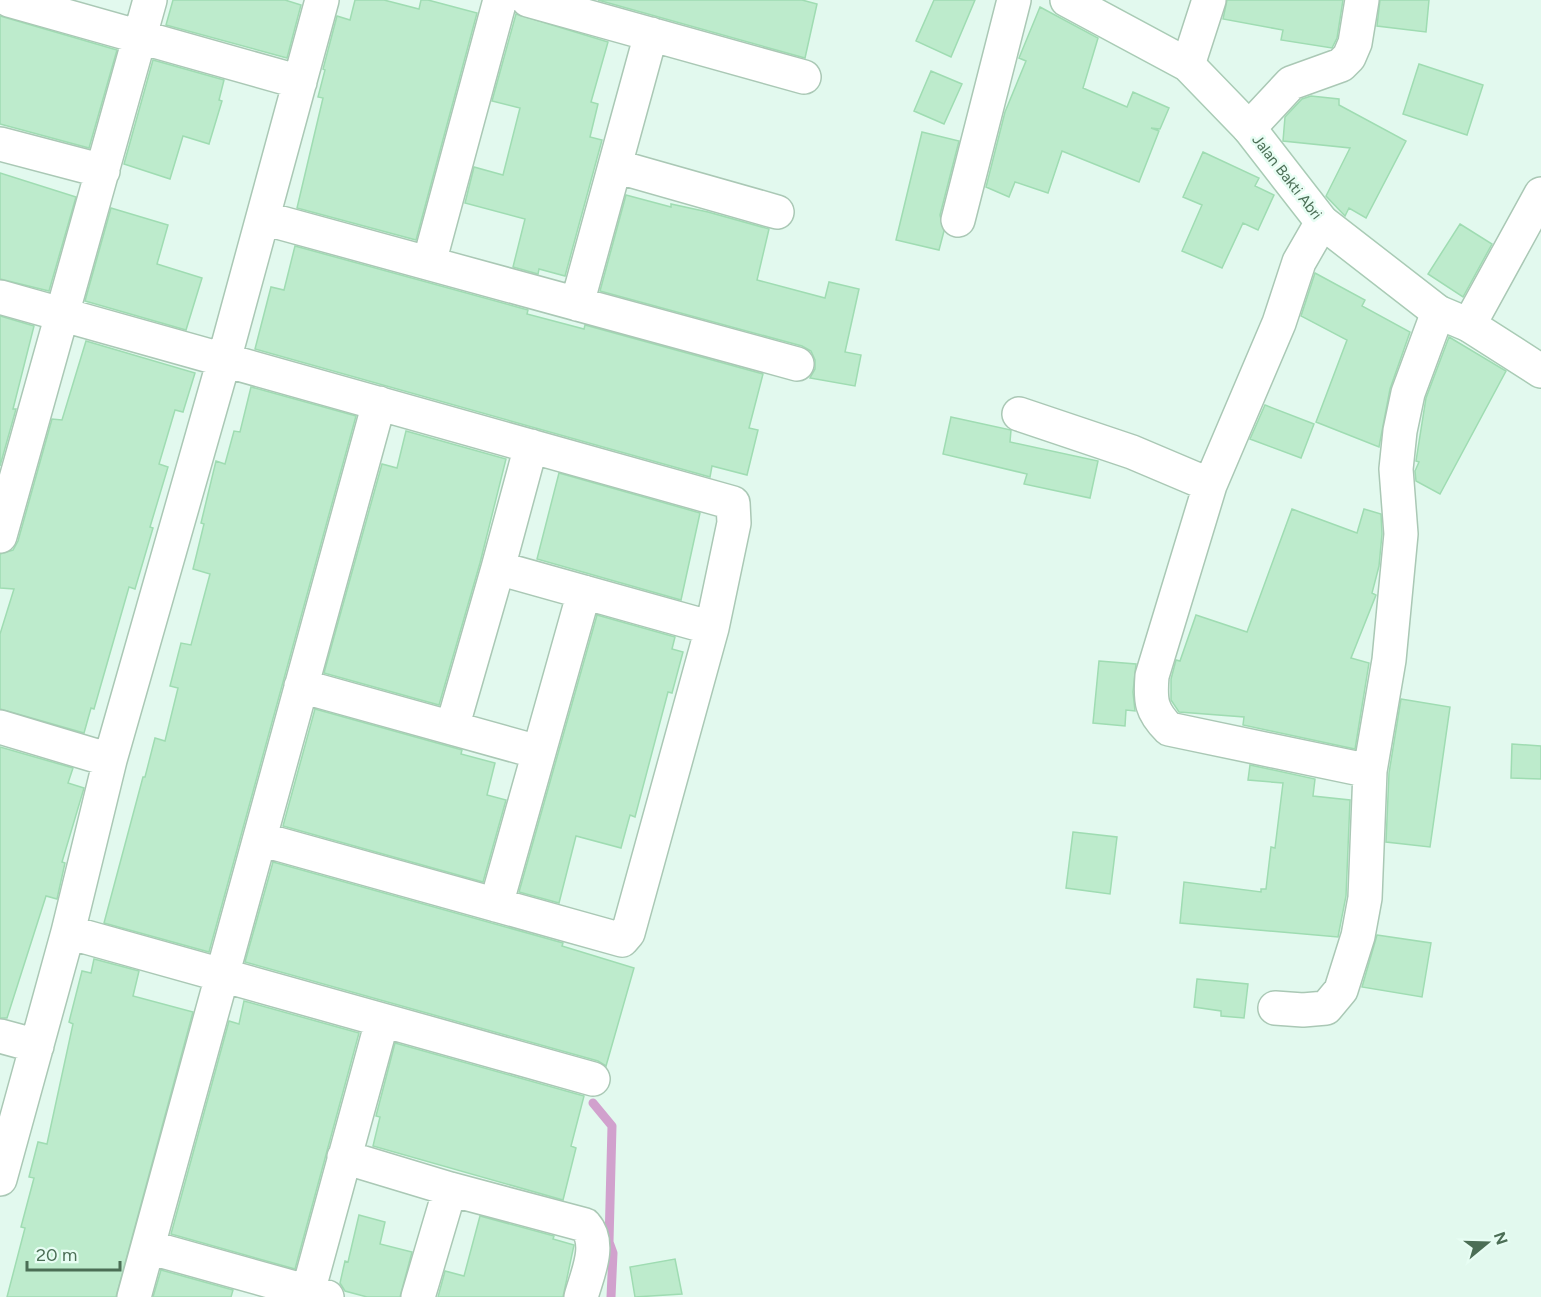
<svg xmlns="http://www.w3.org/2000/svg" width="1541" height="1297" font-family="Figtree,sans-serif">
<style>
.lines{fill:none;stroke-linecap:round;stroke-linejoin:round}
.stream{stroke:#d1a1cd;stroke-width:9}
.building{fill:#bdebcc;stroke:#9fdcb2;stroke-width:1.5}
.street-casing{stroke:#aac8b5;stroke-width:36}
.secondary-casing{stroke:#a9cbb5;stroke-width:36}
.street{stroke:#fff;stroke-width:33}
.secondary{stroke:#fff;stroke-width:33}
.labels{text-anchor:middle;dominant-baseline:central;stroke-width:5;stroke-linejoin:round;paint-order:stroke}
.street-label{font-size:15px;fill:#4b6e55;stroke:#e7fdf3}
</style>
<rect width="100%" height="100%" fill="#e2f9ee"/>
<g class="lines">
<path class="stream" d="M 593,1103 L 612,1126 L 609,1242 L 613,1253 L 611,1297"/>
</g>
<path class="building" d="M 173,0 L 285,0 L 301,5 L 287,58 L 166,25 Z
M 355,0 L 384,0 L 419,9 L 421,0 L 428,0 L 477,13 L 416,240 L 297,208 L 323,98 L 318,97 L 325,70 L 323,69 L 337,16 L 350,20 Z
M 598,0 L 802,0 L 817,4 L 805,58 Z
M 934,0 L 975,0 L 951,57 L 916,41 Z
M 1227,0 L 1343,0 L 1337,38 L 1332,48 L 1281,40 L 1283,30 L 1223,19 Z
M 1380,0 L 1429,0 L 1426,32 L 1377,26 Z
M 1040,7 L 1098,38 L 1083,88 L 1127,107 L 1133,92 L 1169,108 L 1160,129 L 1151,128 L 1159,131 L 1139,182 L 1062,151 L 1048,193 L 1015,182 L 1009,197 L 986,187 L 1005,112 L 1026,61 L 1019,58 Z
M 516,14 L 608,42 L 591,102 L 598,104 L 590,137 L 602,140 L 565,276 L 539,269 L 538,274 L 513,267 L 525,219 L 465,203 L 474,167 L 503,175 L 520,108 L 492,101 Z
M 0,16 L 117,50 L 89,148 L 0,124 Z
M 153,60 L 224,80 L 219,100 L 222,101 L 209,144 L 183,136 L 170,179 L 124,164 Z
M 1419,64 L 1483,85 L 1467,135 L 1403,114 Z
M 931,71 L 962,84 L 944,124 L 914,111 Z
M 1311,96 L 1339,99 L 1339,105 L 1406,141 L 1366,218 L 1349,208 L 1345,216 L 1326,196 L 1350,148 L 1283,141 L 1285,117 L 1302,99 Z
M 922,132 L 959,141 L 940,215 L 944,231 L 939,250 L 896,240 Z
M 1203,152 L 1259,178 L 1255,186 L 1274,195 L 1258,230 L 1243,223 L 1222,268 L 1182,251 L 1202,205 L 1183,197 Z
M 0,173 L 76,197 L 49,291 L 0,279 Z
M 626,195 L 671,207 L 671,204 L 708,212 L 769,229 L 757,280 L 825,298 L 829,282 L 859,289 L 845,352 L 861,355 L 855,386 L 810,378 L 815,369 L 815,360 L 811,351 L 802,346 L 600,291 Z
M 111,208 L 168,225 L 157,264 L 202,278 L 186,330 L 85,301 Z
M 1460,224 L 1492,244 L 1463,297 L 1428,274 Z
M 295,246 L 528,310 L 527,314 L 584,329 L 585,325 L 763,374 L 749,428 L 758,430 L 747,475 L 712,466 L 710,477 L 255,349 L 271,287 L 284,290 Z
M 1315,273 L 1365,300 L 1362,306 L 1410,332 L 1390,389 L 1379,447 L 1316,422 L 1347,340 L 1301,316 Z
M 0,316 L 34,326 L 13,409 L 16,409 L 0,466 Z
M 1449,337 L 1506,371 L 1440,494 L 1416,481 L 1415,471 L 1419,462 L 1416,461 L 1426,398 Z
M 86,341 L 195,373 L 183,412 L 175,410 L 159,464 L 168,467 L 150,527 L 153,528 L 135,589 L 129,587 L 94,709 L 91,708 L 84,733 L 0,709 L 0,634 L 14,589 L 0,588 L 0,554 L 13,550 L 18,541 L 52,419 L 62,420 Z
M 251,387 L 356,416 L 209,952 L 104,923 L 143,777 L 145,777 L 155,738 L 165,741 L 178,688 L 170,686 L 181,643 L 191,645 L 210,574 L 193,569 L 204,524 L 201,523 L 216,461 L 225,464 L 234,431 L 240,432 Z
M 1265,405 L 1314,424 L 1301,458 L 1250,439 Z
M 951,417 L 1011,430 L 1010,442 L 1098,461 L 1090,498 L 1024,484 L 1027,474 L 943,454 Z
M 406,431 L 506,459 L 480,563 L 439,705 L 324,673 L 382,464 L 397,468 Z
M 559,473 L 700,513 L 681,600 L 537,559 Z
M 1292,509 L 1357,533 L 1364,509 L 1381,514 L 1382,534 L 1379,566 L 1372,593 L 1376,595 L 1351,658 L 1369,663 L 1355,749 L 1243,725 L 1244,717 L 1179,712 L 1171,700 L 1171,679 L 1176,660 L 1180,661 L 1196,615 L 1247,632 Z
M 597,615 L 675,637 L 672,649 L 683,652 L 672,693 L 668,692 L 635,817 L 630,815 L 621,848 L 576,836 L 559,903 L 519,892 Z
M 1099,661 L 1136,664 L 1133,692 L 1135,711 L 1126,710 L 1125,726 L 1093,723 Z
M 1401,699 L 1450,707 L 1430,847 L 1386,842 L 1389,773 Z
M 315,709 L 462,750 L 461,754 L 495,763 L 487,795 L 506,800 L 483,882 L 283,826 Z
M 1512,744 L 1541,746 L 1541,779 L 1511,778 Z
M 0,747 L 73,768 L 68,783 L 84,788 L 62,862 L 65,863 L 57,899 L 46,896 L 7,1018 L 0,1018 Z
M 1250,765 L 1315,779 L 1313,796 L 1350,800 L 1346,896 L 1338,937 L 1180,923 L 1184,882 L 1261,892 L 1261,889 L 1266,889 L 1271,847 L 1275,848 L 1283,783 L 1248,780 Z
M 1073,832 L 1117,837 L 1110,894 L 1066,888 Z
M 273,862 L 563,943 L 562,946 L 634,968 L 606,1066 L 598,1061 L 245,962 Z
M 1377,935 L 1431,943 L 1422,997 L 1362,987 Z
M 94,959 L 139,971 L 133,996 L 193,1012 L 116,1297 L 7,1297 L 25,1228 L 21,1227 L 34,1178 L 29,1177 L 38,1142 L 47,1144 L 73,1024 L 69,1022 L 82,971 L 91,973 Z
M 1197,979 L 1248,984 L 1244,1018 L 1221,1016 L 1221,1011 L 1194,1007 Z
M 244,1001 L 359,1033 L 295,1269 L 171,1234 L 229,1021 L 239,1024 Z
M 395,1043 L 584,1096 L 571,1146 L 576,1148 L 563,1200 L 373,1146 L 380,1117 L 376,1116 Z
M 359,1215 L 385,1222 L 380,1244 L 412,1252 L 400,1297 L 367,1297 L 345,1291 L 340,1283 L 345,1261 L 348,1262 Z
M 480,1216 L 554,1236 L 553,1239 L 574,1245 L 563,1297 L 438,1297 L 445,1271 L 464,1276 Z
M 675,1259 L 682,1294 L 635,1297 L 630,1267 Z
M 161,1270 L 233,1290 L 231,1297 L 153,1297 Z"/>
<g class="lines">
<defs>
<path id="street" d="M 9,0 L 300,82
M 528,0 L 804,77
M 1188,65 L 1209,0
M 1249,128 L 1291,83 L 1341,65 L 1349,57 L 1355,43 L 1362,0
M 0,144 L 103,171
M 615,166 L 777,212
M 263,218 L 797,364
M 958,220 L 1014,0
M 1322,222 L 1299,262 L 1279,323 L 1210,485 L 1152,676 C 1150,701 1151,711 1169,729 L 1370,771
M 429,263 L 500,0
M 0,297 L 733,503 L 734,523 L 712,628 L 628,933 L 622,940 L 260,839
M 577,304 L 651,34
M 1469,325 L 1541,194
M 1019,414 L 1132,452 L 1210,485
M 531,446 L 498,568 L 712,628
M 0,536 L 150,0
M 301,686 L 538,752
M 0,727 L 110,760
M 452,728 L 498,568
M 496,905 L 584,592
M 68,932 L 593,1079
M 1275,1008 L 1303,1010 L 1326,1008 L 1341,990 L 1358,936 L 1365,898 L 1370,771 L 1389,660 L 1401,534 L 1396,469 L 1400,431 L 1408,393 L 1438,312
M 0,1036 L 37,1046
M 344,1157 L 450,1189 L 585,1225 C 602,1244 587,1275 581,1297
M 0,1179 L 68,932 L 110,760 L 224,360 L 322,0
M 148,1247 L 327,1297
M 308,1292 L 382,1021
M 134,1297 L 379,403
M 418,1297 L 450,1189"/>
<path id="secondary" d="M 1067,0 L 1188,65 L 1249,128 L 1322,222 L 1438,312 L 1469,325 L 1541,371"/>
</defs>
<use href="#street" class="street-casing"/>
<use href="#secondary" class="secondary-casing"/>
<use href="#street" class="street"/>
<use href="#secondary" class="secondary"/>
</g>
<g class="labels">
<g class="street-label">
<text transform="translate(1287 177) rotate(52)">Jalan Bakti Abri</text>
</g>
</g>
<g transform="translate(1487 1243) rotate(71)" stroke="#e7fdf3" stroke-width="4.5" paint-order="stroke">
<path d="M0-4.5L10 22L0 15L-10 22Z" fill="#4b6e55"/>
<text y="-9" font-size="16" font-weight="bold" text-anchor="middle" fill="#4b6e55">N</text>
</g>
<path d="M27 1261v9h93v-9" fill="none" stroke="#4b6e55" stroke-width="3"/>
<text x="36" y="1261" font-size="18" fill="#4b6e55" stroke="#e7fdf3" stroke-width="4.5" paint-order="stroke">20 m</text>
</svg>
